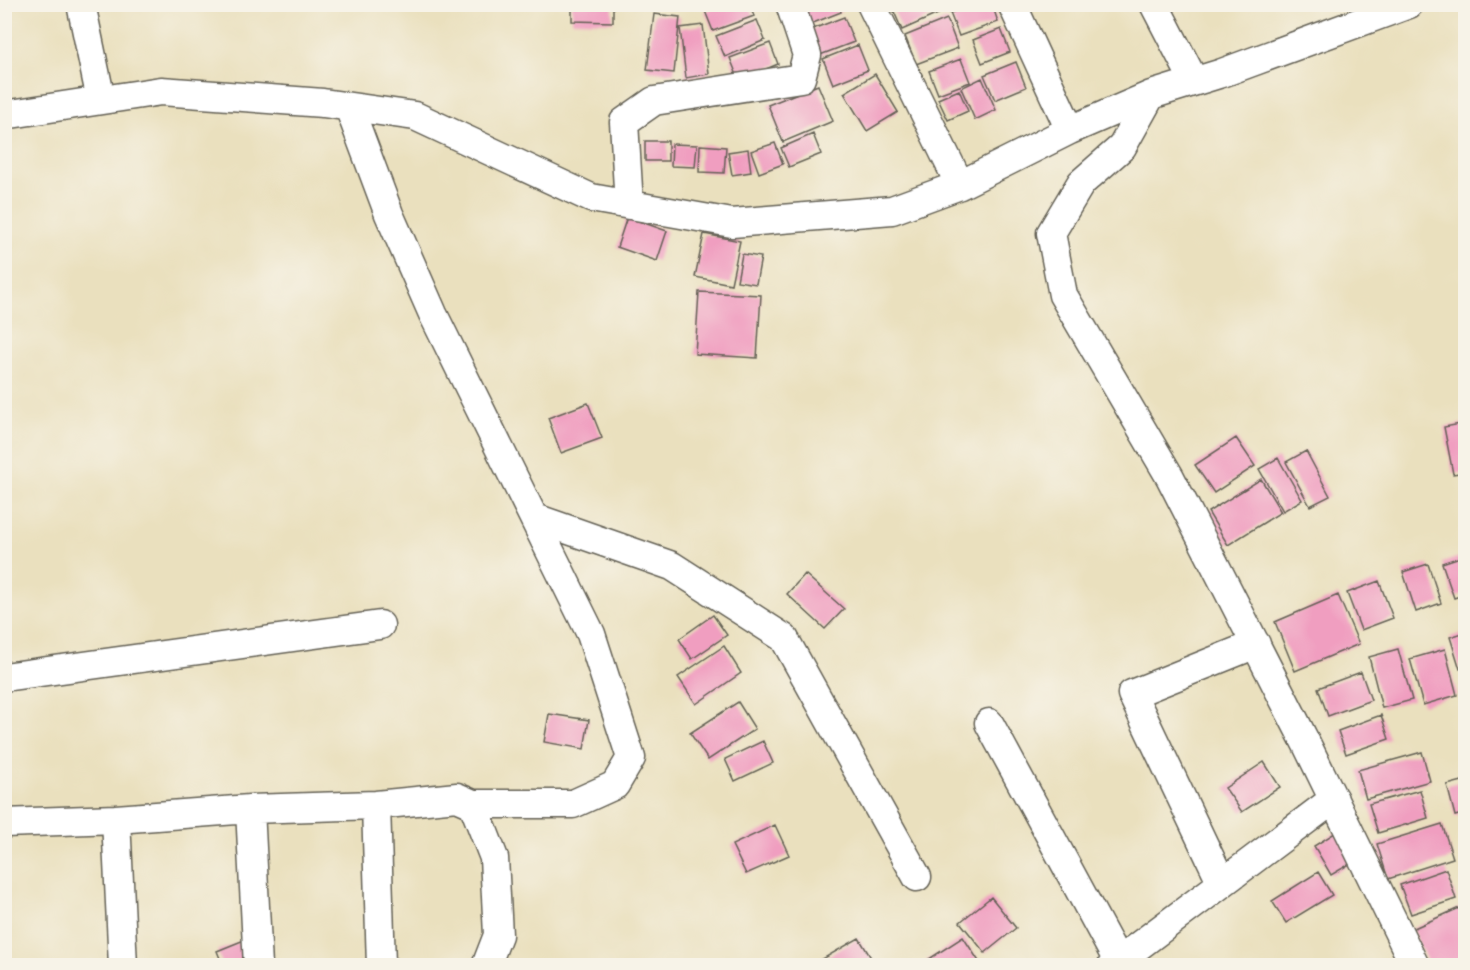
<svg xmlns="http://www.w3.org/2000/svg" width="1470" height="970" font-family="Dekko,sans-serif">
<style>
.building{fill:#f09ec0}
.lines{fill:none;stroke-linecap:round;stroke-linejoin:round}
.minor-casing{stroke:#646155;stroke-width:31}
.minor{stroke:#fff;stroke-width:28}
</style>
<rect width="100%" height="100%" fill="#f7f3e8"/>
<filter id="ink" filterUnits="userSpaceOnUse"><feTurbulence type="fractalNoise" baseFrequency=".0167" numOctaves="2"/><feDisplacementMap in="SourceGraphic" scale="12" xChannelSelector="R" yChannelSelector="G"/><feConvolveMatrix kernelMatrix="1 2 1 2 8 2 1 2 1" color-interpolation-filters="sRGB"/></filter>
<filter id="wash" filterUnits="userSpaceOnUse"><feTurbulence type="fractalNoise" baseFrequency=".008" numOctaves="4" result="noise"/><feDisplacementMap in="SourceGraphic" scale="24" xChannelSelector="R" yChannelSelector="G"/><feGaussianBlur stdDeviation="1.35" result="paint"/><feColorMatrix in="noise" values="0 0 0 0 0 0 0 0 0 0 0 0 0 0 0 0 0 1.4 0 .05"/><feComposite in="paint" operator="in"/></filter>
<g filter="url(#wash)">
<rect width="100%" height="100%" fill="#eae0be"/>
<g id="blocks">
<path class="building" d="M 572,4 L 613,4 L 613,22 L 572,21 Z
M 723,4 L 749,4 L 754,16 L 713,31 L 705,11 Z
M 800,4 L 839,4 L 841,12 L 808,25 Z
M 973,4 L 992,4 L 998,22 L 959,36 L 950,13 Z
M 898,5 L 937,5 L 940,13 L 902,30 L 892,7 Z
M 654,14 L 680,17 L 674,73 L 647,70 Z
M 844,17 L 854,42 L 820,55 L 810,30 Z
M 947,19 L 958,48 L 916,64 L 905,36 Z
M 757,20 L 765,40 L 725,57 L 716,36 Z
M 703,25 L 709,74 L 686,78 L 680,28 Z
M 1001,29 L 1010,52 L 982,63 L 973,40 Z
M 770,43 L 778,64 L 739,80 L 730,58 Z
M 858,45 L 868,70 L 833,84 L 823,59 Z
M 961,59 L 970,82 L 938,94 L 929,71 Z
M 1016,62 L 1026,87 L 995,100 L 984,75 Z
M 875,74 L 898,112 L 867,131 L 844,93 Z
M 982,78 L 996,110 L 975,120 L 961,88 Z
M 818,85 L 833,121 L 783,142 L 768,105 Z
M 959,90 L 968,111 L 948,120 L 938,99 Z
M 813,134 L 821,154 L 789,167 L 781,148 Z
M 645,141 L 668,141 L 668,161 L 645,161 Z
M 775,143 L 783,164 L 759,173 L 751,151 Z
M 672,144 L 697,145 L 695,167 L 671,166 Z
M 700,145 L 726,147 L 724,173 L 699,172 Z
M 748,149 L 751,172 L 732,175 L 728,152 Z
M 627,217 L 667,231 L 657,261 L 617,247 Z
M 704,234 L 740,241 L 731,284 L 695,277 Z
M 742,254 L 761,257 L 756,284 L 737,281 Z
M 699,292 L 761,295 L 757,358 L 695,354 Z
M 588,403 L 602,438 L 561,453 L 548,418 Z
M 1466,423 L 1466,472 L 1453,474 L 1444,427 Z
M 1236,438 L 1255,466 L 1214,493 L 1195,465 Z
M 1306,451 L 1330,496 L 1310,506 L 1286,462 Z
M 1278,458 L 1302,500 L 1283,511 L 1259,469 Z
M 1261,479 L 1281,512 L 1228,545 L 1208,512 Z
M 1466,555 L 1466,594 L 1454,598 L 1442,563 Z
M 1428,564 L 1441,603 L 1416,612 L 1403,572 Z
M 805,574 L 844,609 L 825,629 L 787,594 Z
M 1379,581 L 1393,618 L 1361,630 L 1347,593 Z
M 1338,595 L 1359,644 L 1295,671 L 1275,622 Z
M 713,615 L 727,635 L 692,659 L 679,639 Z
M 1466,632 L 1466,667 L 1460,669 L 1450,637 Z
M 724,646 L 741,673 L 696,704 L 678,677 Z
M 1398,649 L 1412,700 L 1382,708 L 1369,657 Z
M 1445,649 L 1457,695 L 1423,705 L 1410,659 Z
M 1361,672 L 1371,700 L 1328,716 L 1318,688 Z
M 738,702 L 755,729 L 708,760 L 690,733 Z
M 549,714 L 589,720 L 584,749 L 544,742 Z
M 1381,715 L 1389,739 L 1346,754 L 1338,731 Z
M 763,741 L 773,763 L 735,781 L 725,759 Z
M 1422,752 L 1430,781 L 1366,799 L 1358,770 Z
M 1264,762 L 1280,787 L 1242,812 L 1225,788 Z
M 1466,780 L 1466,813 L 1455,816 L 1447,785 Z
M 1420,790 L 1428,818 L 1378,833 L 1369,804 Z
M 1442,824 L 1453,858 L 1388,879 L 1377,844 Z
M 775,825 L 789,855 L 746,874 L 732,845 Z
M 1338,831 L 1355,861 L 1331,875 L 1314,846 Z
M 1446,869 L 1456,899 L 1411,914 L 1400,885 Z
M 1318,872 L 1332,895 L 1286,923 L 1272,901 Z
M 991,897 L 1016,928 L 985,953 L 960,922 Z
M 1466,905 L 1466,962 L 1458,966 L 1429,966 L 1412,929 Z
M 963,937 L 982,966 L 929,966 L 926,961 Z
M 249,938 L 255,958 L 237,966 L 223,966 L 217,951 Z
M 859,938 L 873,961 L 866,966 L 821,966 L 819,961 Z"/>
</g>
</g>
<g filter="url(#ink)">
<use href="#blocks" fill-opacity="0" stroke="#646155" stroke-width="1.5"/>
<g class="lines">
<defs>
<path id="minor" d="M 81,4 L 101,100
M 871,4 L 960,185
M 1012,4 L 1070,130
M 1154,4 L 1194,81
M 1409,4 L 1222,73 L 1151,95 L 1122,147 L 1081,183 L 1051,233 L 1063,295 L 1170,477 L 1306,743 L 1415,966
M 349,107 L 389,214 L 433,314 L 591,634 L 631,758 L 615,785 L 573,804 L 473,804
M 4,115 L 161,91 L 323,103 L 415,116 L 591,198 L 732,223 L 892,210 L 960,185 L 1070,130 L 1151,95
M 629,205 L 624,122 L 654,101 L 801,78 L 807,55 L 790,4
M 535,518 L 672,566 L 784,638 L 917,877
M 4,677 L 380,625
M 989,723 L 1118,961
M 376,805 L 381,966
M 250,809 L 258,966
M 116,819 L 250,809 L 376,805 L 457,797 L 473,804 L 494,858 L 498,935 L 486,966
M 4,823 L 116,819 L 123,966
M 1222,883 L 1132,694 L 1256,644
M 1112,966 L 1334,799"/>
</defs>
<use href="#minor" class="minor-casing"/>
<use href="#minor" class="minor"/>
</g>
</g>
<rect width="1470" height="970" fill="none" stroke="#f7f3e8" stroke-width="24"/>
</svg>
